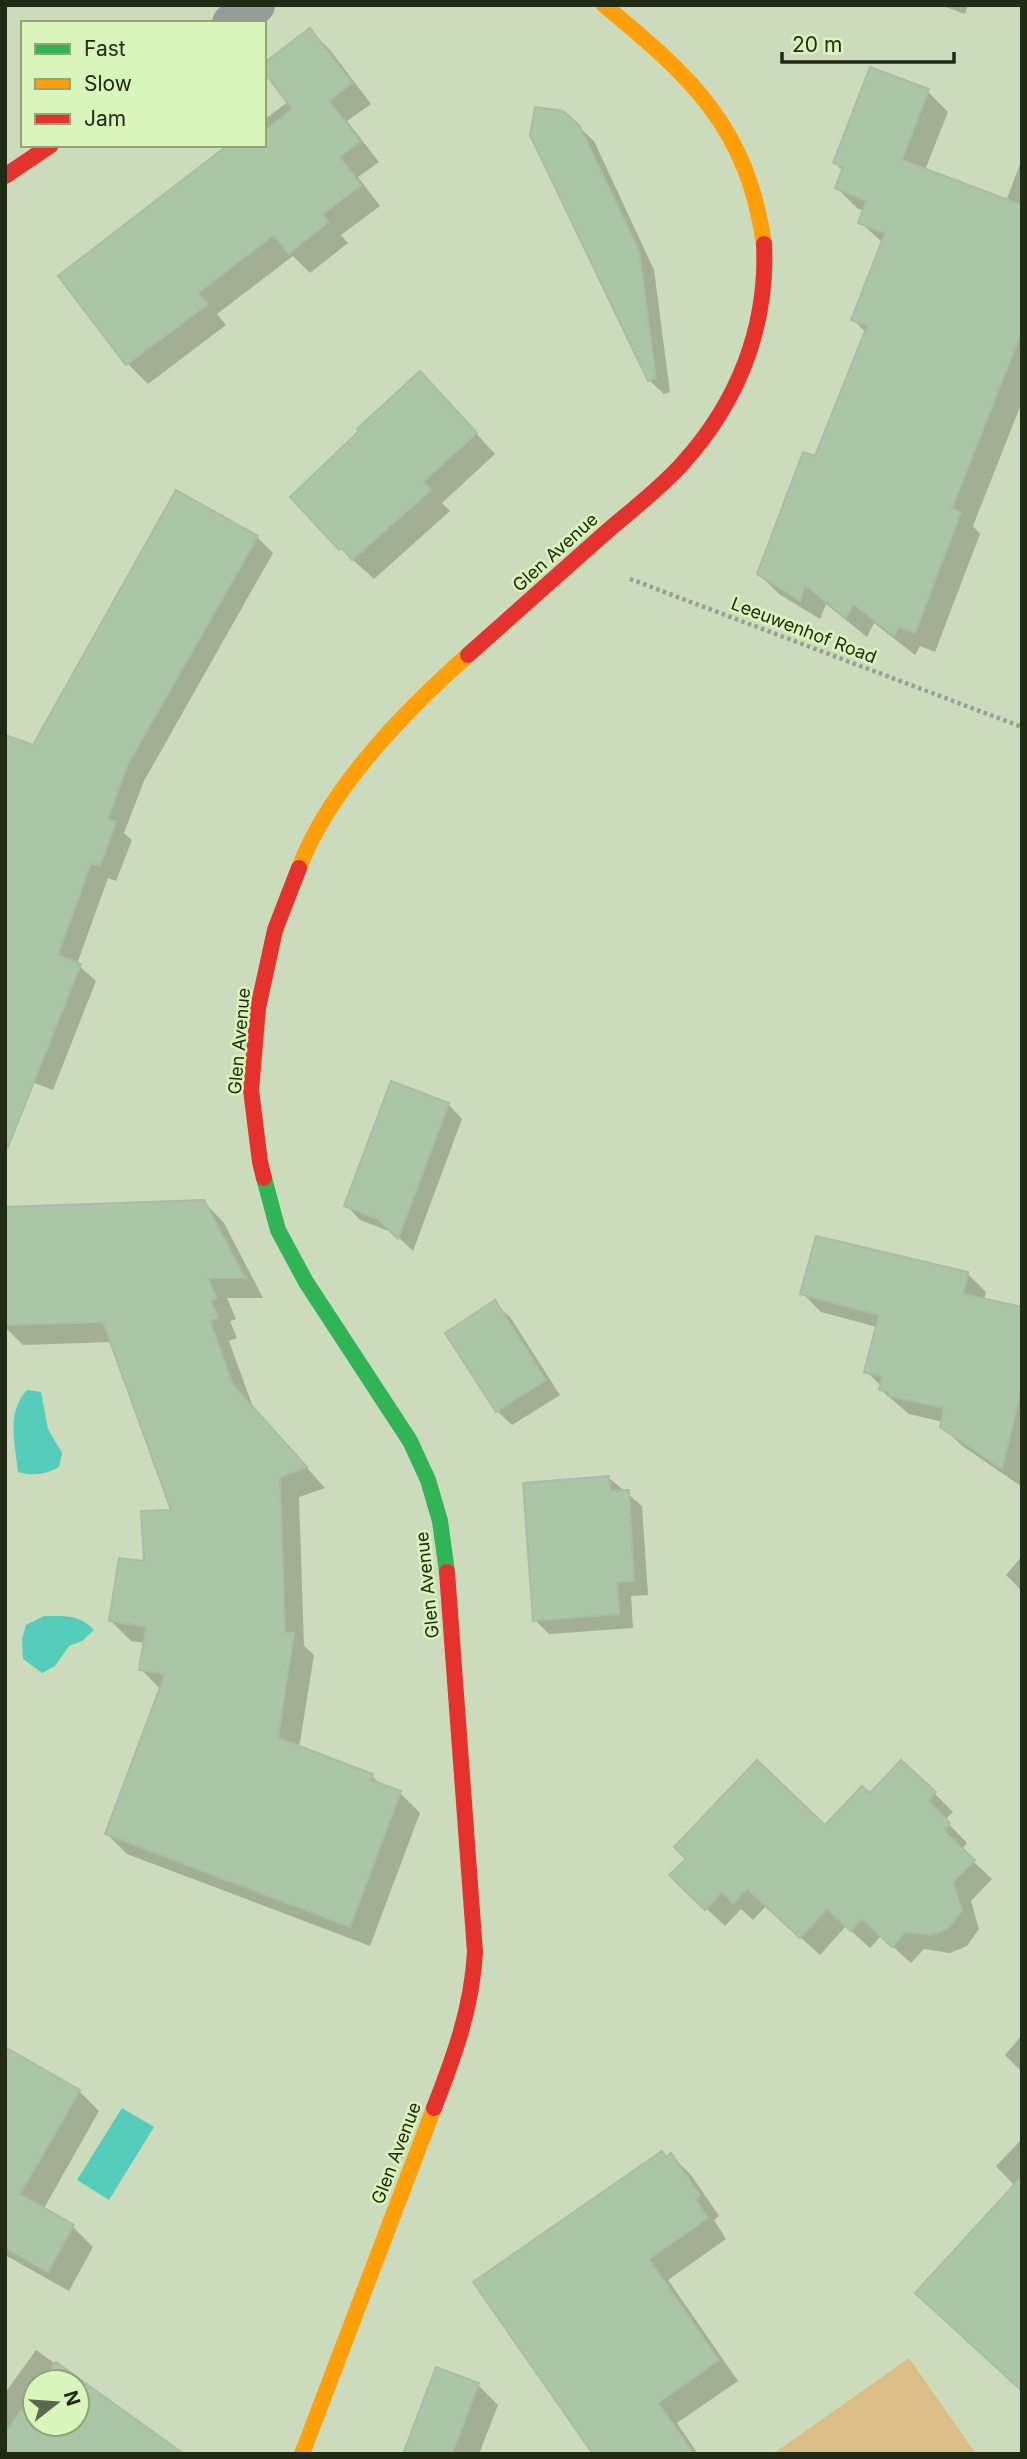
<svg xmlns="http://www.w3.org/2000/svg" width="1027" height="2459" font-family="Inter,sans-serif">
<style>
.green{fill:#dbbe86}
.water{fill:#56ccbb}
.shadow{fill:#0003;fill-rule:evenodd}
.building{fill:#aac6a7;stroke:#abbca5;stroke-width:2}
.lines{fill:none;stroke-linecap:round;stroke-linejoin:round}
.path{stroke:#959f94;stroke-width:4.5;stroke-dasharray:3.5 3.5;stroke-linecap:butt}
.street{stroke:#949d99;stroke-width:38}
.fast{stroke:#30b455;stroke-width:16}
.slow{stroke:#ff9f0a;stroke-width:16}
.jam{stroke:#e5322d;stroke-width:16}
.labels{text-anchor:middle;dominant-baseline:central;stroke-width:5;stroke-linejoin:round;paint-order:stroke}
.street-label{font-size:18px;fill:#202a14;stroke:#daf5bb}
</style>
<rect width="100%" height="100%" fill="#ccdbbb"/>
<path class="green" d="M 909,2358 L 976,2454 L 773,2454 Z"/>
<path class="water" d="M 27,1390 L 41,1392 L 48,1429 L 62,1453 L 59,1467 C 45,1475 33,1476 18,1472 C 15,1444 6,1412 27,1390 Z
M 44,1616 C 64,1616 80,1614 94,1630 L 82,1641 L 69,1646 L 55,1666 L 42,1673 L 23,1659 L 22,1639 L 26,1625 Z
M 122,2108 L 154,2127 L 109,2200 L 77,2180 Z"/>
<path class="shadow" d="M 940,5 L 968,5 L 965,14 Z
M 310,30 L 330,50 L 371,104 L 347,121 L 379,162 L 358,177 L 380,206 L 341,235 L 348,243 L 310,273 L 293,256 L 217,314 L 226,325 L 148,384 L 128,364 L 61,276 L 264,145 L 264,120 L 289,101 Z
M 928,92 L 948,112 L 925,170 L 1006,201 L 1022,159 L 1022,402 L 973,526 L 980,534 L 935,652 L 920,646 L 915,655 L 874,623 L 867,637 L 826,604 L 820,619 L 779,594 L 759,574 L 816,459 L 866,333 L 853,319 L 883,243 L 860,222 L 864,211 L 857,208 L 837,188 L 843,171 L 835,163 Z
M 578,126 L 594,141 L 654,270 L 670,392 L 664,394 L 649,380 Z
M 440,394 L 495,454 L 442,503 L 450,511 L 374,579 L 341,549 L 293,497 Z
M 257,537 L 273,553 L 144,781 L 124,833 L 132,840 L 116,881 L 108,878 L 77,964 L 96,981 L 53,1090 L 5,1072 L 34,747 Z
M 448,1104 L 462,1119 L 413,1251 L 394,1233 L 360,1220 L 346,1205 Z
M 204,1202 L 224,1223 L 263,1298 L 227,1298 L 236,1319 L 230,1321 L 237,1338 L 229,1341 L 253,1407 L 325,1488 L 299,1497 L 304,1646 L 314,1655 L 299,1748 L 372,1776 L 382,1786 L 400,1793 L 420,1813 L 370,1946 L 127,1854 L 107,1834 L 161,1690 L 141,1669 L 145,1643 L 131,1641 L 111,1621 L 173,1512 L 112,1342 L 23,1345 L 5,1327 L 5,1217 Z
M 967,1273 L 986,1292 L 984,1300 L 1022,1309 L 1021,1486 L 961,1445 L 942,1426 L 943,1422 L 909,1414 L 881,1390 L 882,1387 L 866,1371 L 877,1327 L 821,1312 L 802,1293 Z
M 495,1303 L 510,1317 L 560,1395 L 512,1425 L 497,1411 Z
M 609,1478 L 642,1506 L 648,1595 L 631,1596 L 633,1628 L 549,1634 L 535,1620 Z
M 1022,1556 L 1022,1591 L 1006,1575 Z
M 934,1793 L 953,1812 L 945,1820 L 967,1843 L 961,1850 L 992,1879 L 971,1901 L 979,1929 L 967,1946 L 950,1953 L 924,1949 L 911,1963 L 881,1936 L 870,1948 L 846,1926 L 820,1955 L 766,1906 L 753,1920 L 741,1909 L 725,1926 L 690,1893 L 825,1828 L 870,1796 Z
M 1022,2035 L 1022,2072 L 1005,2055 Z
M 5,2049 L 79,2091 L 99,2111 L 43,2210 L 73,2227 L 93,2247 L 69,2291 L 5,2255 Z
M 1022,2139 L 1022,2390 L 1015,2186 L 996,2166 Z
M 671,2155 L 691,2175 L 719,2216 L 714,2220 L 726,2239 L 668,2280 L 738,2381 L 677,2423 L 698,2454 L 595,2454 L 667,2158 Z
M 36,2350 L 170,2446 L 5,2454 L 5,2393 ZM 35,2382 L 77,2382 L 77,2424 L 35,2424 Z
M 478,2385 L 498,2405 L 479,2454 L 405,2454 Z"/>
<path class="building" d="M 310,28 L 352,83 L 329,101 L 360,141 L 340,157 L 361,185 L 323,214 L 329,222 L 288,254 L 274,235 L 198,293 L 208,304 L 126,365 L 58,276 L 228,145 L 264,145 L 264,131 L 292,109 L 264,72 L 264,63 Z
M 870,67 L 929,89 L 902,160 L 1022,205 L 1022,331 L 952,508 L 961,512 L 915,633 L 899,627 L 894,636 L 853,604 L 846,618 L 805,585 L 800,601 L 757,574 L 803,452 L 815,456 L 867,326 L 851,320 L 885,233 L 858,223 L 866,201 L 835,188 L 843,167 L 833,163 Z
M 535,107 L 563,111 L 579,125 L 639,251 L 656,378 L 648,381 L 530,135 Z
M 420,371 L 477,433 L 423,482 L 431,490 L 352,560 L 342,548 L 339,550 L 290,497 L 359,431 L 357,429 Z
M 176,490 L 258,536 L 128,764 L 108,819 L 116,822 L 100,866 L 91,863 L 58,955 L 81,964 L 8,1147 L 5,1147 L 5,735 L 33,745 Z
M 391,1081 L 449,1103 L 398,1239 L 378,1219 L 344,1206 Z
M 204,1200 L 245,1278 L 208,1278 L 217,1299 L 211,1301 L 218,1318 L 210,1321 L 233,1385 L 307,1467 L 280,1477 L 285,1632 L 294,1633 L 278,1738 L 373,1774 L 371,1780 L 401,1791 L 350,1927 L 105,1834 L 165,1674 L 139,1670 L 146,1627 L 109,1621 L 119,1558 L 144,1561 L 141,1511 L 171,1510 L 103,1322 L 5,1325 L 5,1207 Z
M 816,1236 L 968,1272 L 963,1294 L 1022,1307 L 1022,1387 L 1002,1469 L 940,1427 L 944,1408 L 888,1396 L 889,1392 L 879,1390 L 882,1377 L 864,1372 L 879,1315 L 800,1294 Z
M 495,1300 L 546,1380 L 496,1412 L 445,1333 Z
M 609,1476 L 610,1491 L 629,1490 L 634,1581 L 617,1582 L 619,1614 L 533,1621 L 523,1483 Z
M 757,1760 L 825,1825 L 862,1786 L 870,1793 L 901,1760 L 936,1792 L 928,1801 L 950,1823 L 944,1831 L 975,1860 L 953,1882 L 962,1910 L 949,1928 L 931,1935 L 905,1932 L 892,1947 L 862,1919 L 851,1931 L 827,1909 L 800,1938 L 747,1889 L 733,1903 L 722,1892 L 705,1910 L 669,1875 L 686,1859 L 674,1847 Z
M 5,2047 L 80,2090 L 20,2194 L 74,2225 L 48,2272 L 5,2248 Z
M 662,2151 L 666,2157 L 671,2153 L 700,2195 L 695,2199 L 708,2218 L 649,2259 L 719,2360 L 658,2403 L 694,2454 L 593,2454 L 473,2282 Z
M 1022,2176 L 1022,2391 L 915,2293 Z
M 56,2362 L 184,2454 L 5,2454 L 5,2433 L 35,2391 L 35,2424 L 77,2424 L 77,2382 L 42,2382 Z
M 436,2367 L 479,2383 L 452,2454 L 403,2454 Z"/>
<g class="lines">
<path class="path" d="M 630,579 L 1022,727"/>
<path class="street" d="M 231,23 L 256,5"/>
<path class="fast" d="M 264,1178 L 278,1230 L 306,1282 L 410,1441 L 428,1480 L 440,1521 L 447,1572"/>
<path class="slow" d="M 604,5 C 691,77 747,126 764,244
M 299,868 C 330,787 405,711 468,655
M 302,2454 L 434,2108"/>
<path class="jam" d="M 5,176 L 51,145
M 468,655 C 514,614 559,574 604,534 C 630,511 660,489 683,463 C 738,402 768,327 764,244
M 264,1178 L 260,1162 L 251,1090 L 258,1008 L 275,930 L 299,868
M 434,2108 C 454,2057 472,2008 475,1952 L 447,1572"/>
</g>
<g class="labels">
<g class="street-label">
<text transform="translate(555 552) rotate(-42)">Glen Avenue</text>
<text transform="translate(804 630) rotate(21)">Leeuwenhof Road</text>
<text transform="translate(239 1041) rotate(-85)">Glen Avenue</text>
<text transform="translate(427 1585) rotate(-96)">Glen Avenue</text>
<text transform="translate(396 2153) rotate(-69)">Glen Avenue</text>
</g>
</g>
<rect width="1027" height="2459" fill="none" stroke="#202a14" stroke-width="14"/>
<rect x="21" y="21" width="245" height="126" fill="#daf5bb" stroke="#90a478" stroke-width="2"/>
<rect x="35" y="44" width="35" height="10" fill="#30b455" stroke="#90a478" stroke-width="2"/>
<text x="84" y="56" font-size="21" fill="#202a14">Fast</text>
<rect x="35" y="79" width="35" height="10" fill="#ff9f0a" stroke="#90a478" stroke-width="2"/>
<text x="84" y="91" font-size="21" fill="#202a14">Slow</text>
<rect x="35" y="114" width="35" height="10" fill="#e5322d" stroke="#90a478" stroke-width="2"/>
<text x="84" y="126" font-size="21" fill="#202a14">Jam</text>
<g transform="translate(56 2403) rotate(73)"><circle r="33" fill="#daf5bb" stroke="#90a478" stroke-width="2"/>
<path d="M0-5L12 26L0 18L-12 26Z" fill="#5c684e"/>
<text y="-10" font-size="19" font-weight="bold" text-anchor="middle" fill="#202a14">N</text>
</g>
<path d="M782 52v10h172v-10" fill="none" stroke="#202a14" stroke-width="3.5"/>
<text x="792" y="52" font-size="21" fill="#202a14" stroke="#daf5bb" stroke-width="5" paint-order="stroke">20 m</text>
</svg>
